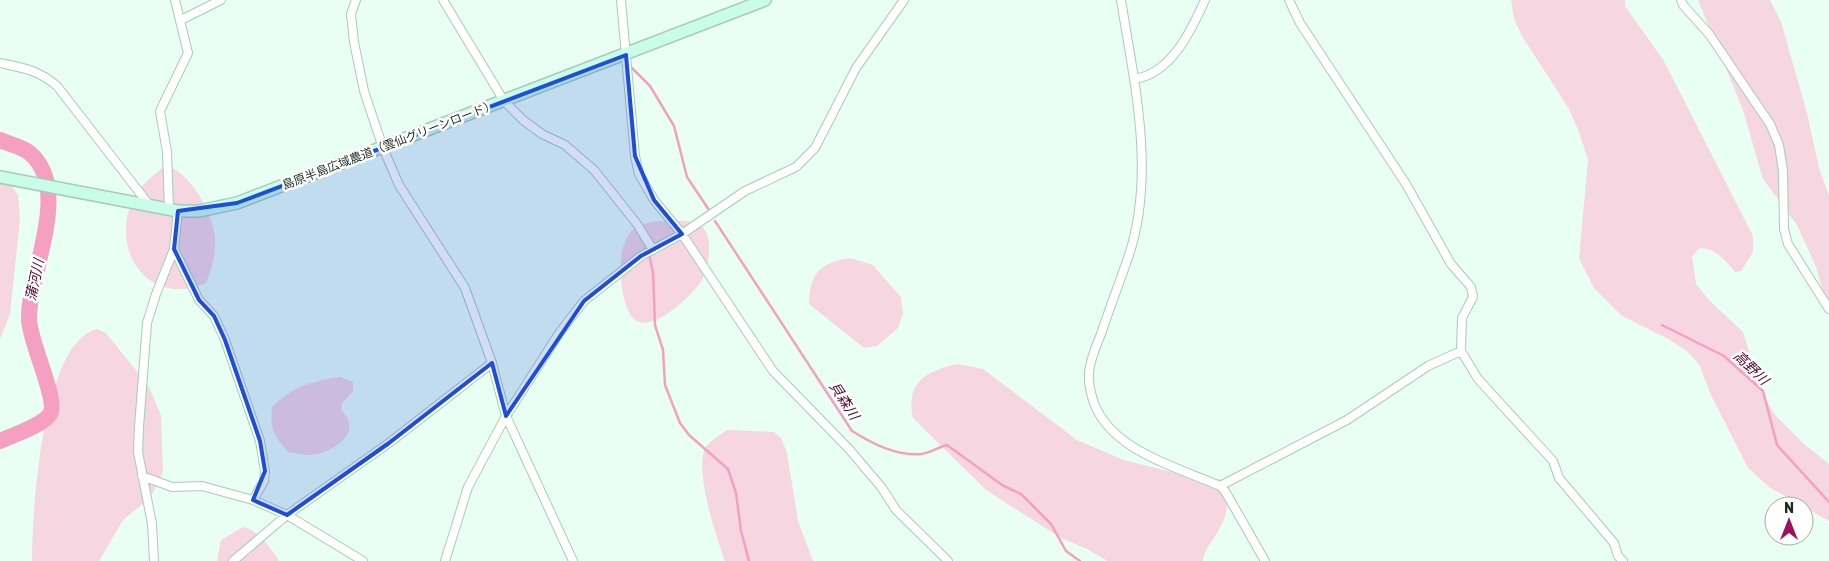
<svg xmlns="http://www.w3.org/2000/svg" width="1829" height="561" font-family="Rubik,'Noto Sans JP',sans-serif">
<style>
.green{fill:#f6d6e1}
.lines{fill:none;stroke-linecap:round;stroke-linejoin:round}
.stream{stroke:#f5a0c1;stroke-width:2.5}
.river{stroke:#f5a0c1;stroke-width:16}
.street-casing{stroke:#a8cbba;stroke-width:10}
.secondary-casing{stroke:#a8cbba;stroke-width:14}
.street{stroke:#fff;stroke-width:8}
.secondary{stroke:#c9fdea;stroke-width:11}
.marked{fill:#1d4ed8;fill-opacity:0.2;stroke:#1d4ed8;stroke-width:4;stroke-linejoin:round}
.labels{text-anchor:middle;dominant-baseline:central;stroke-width:5;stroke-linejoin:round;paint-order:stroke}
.street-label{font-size:12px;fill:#1d2b25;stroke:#fff}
.water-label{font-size:14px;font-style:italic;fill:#4f052d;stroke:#fff}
</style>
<rect width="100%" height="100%" fill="#e9fff4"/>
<path class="green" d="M 1511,0 L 1625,0 L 1625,6 L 1664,61 L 1753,236 L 1753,252 L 1741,271 L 1735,272 C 1724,259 1716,248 1699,248 L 1692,257 L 1696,284 L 1709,300 L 1743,332 L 1762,393 L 1775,415 L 1804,444 L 1829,464 L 1829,521 L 1769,487 L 1748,468 L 1711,395 L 1700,366 L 1688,352 L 1670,340 L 1622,316 L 1594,288 L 1579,258 L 1588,160 L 1579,132 L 1569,109 L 1522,36 L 1514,19 Z
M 1698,0 L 1770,0 L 1781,22 L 1807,113 L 1819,168 L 1829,196 L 1829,313 L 1816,267 L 1797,225 L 1763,179 L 1743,110 Z
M 165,166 C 189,169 214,215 215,238 C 216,255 212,267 206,283 C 149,308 109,251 133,199 C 139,186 155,174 165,166 Z
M 0,170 L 18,195 L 20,219 L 10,314 L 0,339 Z
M 656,221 C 671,221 688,218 701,226 C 707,230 709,240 709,246 C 709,257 708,270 702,280 C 693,295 645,342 630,314 C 619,295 613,239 638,226 C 643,223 651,223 656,221 Z
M 850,258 L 873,265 L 901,297 L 903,314 L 898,328 L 877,346 L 864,348 L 809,304 C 810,272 820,263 850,258 Z
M 97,329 L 106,333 L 148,385 L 161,415 L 163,470 L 159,482 L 149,499 L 123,520 L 99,561 L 32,561 C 32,514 42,341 97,329 Z
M 958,364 L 983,369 L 1077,440 L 1098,449 L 1124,460 L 1175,473 L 1224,480 C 1232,497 1227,517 1217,533 C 1211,543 1204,550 1203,561 L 1108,561 L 1087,549 L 1061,538 L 986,490 L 913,418 C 905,383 927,370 958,364 Z
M 340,377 L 353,382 L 353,391 L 342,403 L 341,410 C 343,412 347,416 348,419 C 356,439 327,454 311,455 C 304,455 295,453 288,452 C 273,435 270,429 272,407 C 292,387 312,381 340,377 Z
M 727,430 L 774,432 L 781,438 L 787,453 L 798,521 L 813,561 L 725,561 C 717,539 693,468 706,447 C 711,440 720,435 727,430 Z
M 243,527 C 259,531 270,547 279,561 L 217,561 L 221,540 Z"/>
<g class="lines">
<path class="stream" d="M 632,68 L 650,86 L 674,126 L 687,177 L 709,210
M 715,221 L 852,431 C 873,444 896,456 921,454 C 930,453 939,447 947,445 L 1002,485 L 1021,494 L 1051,524 L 1066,551 L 1080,561
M 649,254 L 653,273 L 655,325 L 663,350 L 665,385 L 680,423 L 689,435 L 728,469 L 736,493 L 741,531 L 749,561
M 1662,325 L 1724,356 L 1763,391 L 1777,445 L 1829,502"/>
<path class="river" d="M 0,140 C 10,145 22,146 31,154 C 72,192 28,273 29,319 C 29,341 59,401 50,414 C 42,426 13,435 0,441"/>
<defs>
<path id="street" d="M 356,0 L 351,14 L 354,42 L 364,91 L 383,148 L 399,185 L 465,288 L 492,363 L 506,416 L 573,561
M 443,0 L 504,101 L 523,120 L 542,134 L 565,145 L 594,170 L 637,224 L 653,250
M 621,0 L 635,156 L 639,174 L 654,200 L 682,234 L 773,371 L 849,449 L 882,488 L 896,510 L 948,561
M 1121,0 C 1134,82 1156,173 1129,255 C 1120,281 1110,307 1101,334 C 1096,346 1090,360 1089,373 C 1088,384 1091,394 1094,403 C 1112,451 1177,467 1220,486 L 1225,491 L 1265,561
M 1289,0 L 1300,23 L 1406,184 L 1451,264 L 1471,287 L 1473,297 L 1462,318 L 1461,351 L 1478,379 L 1553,461 L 1559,478 L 1614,543 L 1618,556 L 1623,561
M 1681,0 L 1683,5 L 1709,34 L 1770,124 L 1779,145 L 1783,171 L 1784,229 L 1788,244 L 1829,309
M 181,20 L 221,0
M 0,63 C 24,68 38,70 57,86 L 150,206
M 1134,79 C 1171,74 1191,31 1205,0
M 169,209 L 167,152 L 160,111 L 188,53 L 175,0
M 174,249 L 199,300 L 214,316 L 225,340 L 260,441 L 265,471 L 264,481 L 253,500
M 142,476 L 172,487 L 202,486 L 253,500 L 287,515 L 363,561
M 1220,486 L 1347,420 L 1428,366 L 1461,351
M 154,561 L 152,524 L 138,452 L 139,427 L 147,323 L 156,294 L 174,249 L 178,211
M 233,561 L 287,515 L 389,443 L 492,363
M 445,561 L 468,487 L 506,416 L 560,332 L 584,301 L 641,256 L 682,234 L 745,191 L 796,167 L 815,148 L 856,68 L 904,0"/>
<path id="secondary" d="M 0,177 L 178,211 L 199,211 L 237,203 L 765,0"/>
</defs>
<use href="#street" class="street-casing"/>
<use href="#secondary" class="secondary-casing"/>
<use href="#street" class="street"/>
<use href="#secondary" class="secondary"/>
</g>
<path class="marked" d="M 626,55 L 635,156 L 654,200 L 682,234 L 641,256 L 584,301 L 506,416 L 492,363 L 389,443 L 287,515 L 253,500 L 265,471 L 260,441 L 225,340 L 214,316 L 199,300 L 174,249 L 178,211 L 237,203 Z"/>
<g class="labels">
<g class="street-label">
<text transform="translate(389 145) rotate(-21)">島原半島広域農道（雲仙グリーンロード）</text>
</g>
<g class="water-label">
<text transform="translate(35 280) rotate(-78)">蒲河川</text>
<text transform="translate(1751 368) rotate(44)">高野川</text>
<text transform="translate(844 401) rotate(57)">貝森川</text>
</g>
</g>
<g transform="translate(1789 521)"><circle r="24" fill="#ffffff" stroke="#a5aaa8"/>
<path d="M0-4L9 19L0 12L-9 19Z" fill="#9d105d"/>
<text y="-8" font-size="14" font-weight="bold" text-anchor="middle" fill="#1d2b25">N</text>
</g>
</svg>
